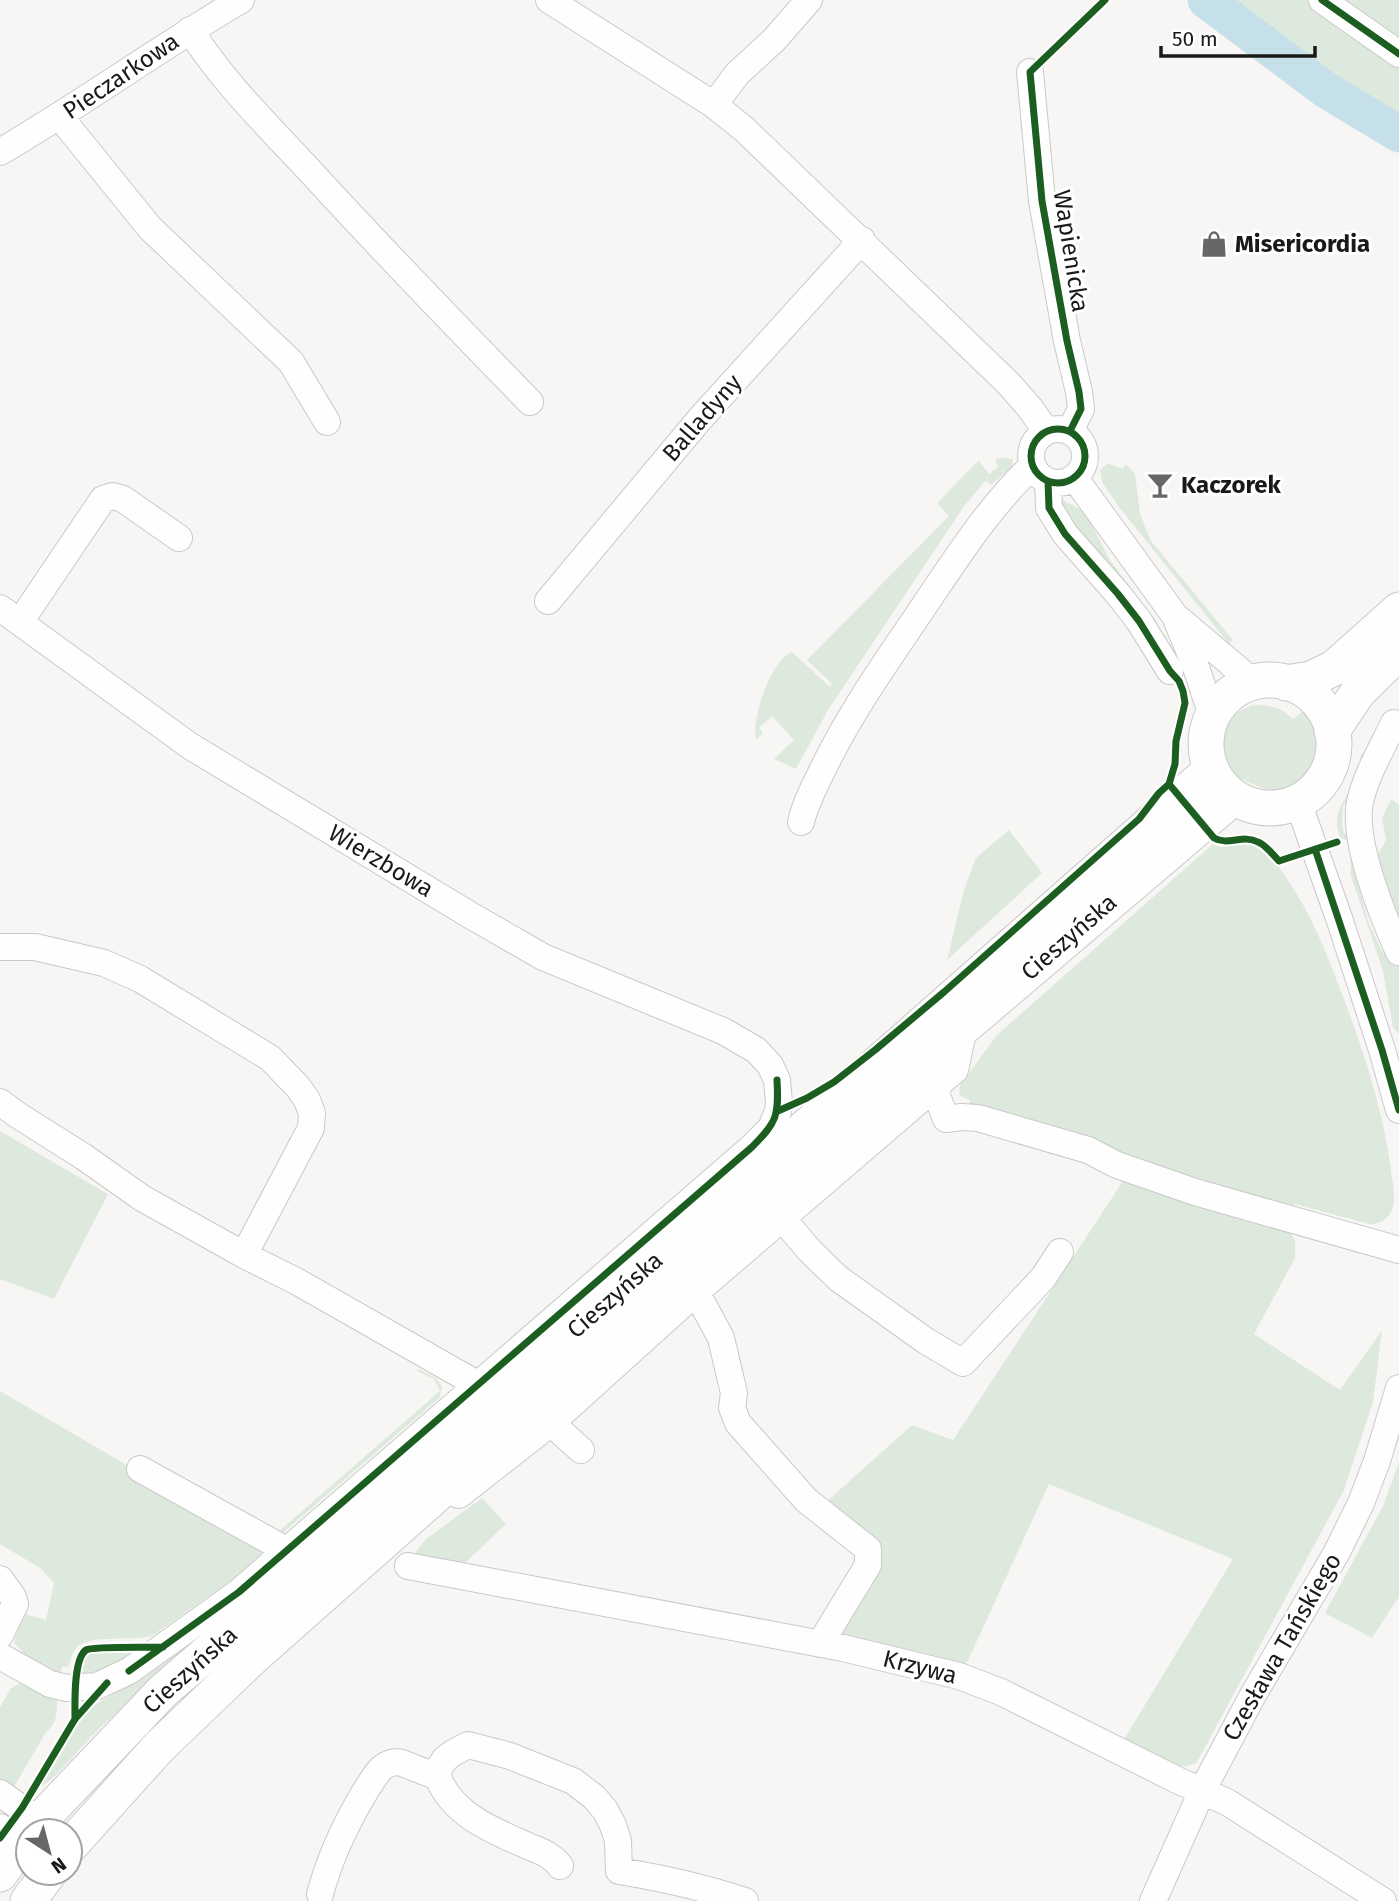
<svg xmlns="http://www.w3.org/2000/svg" width="1399" height="1901" font-family="'Fira Sans',sans-serif">
<style>
.green{fill:#dce9dc}
.lines{fill:none;stroke-linecap:round;stroke-linejoin:round}
.river{stroke:#c5e0e9;stroke-width:37}
.minor-casing{stroke:#cac9c8;stroke-width:28}
.major-casing{stroke:#cac9c8;stroke-width:37}
.minor{stroke:#fefefe;stroke-width:26}
.major{stroke:#fefefe;stroke-width:35}
.cycleway-casing{stroke:#fff;stroke-width:11}
.cycleway{stroke:#1b5e20;stroke-width:7}
.labels{text-anchor:middle;dominant-baseline:central;stroke-width:6;stroke-linejoin:round;paint-order:stroke}
.street-label{font-size:24px;fill:#1a1919;stroke:#fff}
.poi-label{font-size:24px;font-weight:bold;fill:#1a1919;stroke:#fff;text-anchor:start}
</style>
<rect width="100%" height="100%" fill="#f8f6f5"/>
<path class="green" d="M 1220,0 L 1308,0 L 1399,65 L 1399,121 L 1326,77 Z
M 1334,0 L 1399,0 L 1399,46 Z
M 1005,458 L 1013,459 L 1012,467 L 991,485 L 986,480 L 965,505 L 828,710 L 796,769 L 774,759 L 794,740 L 772,716 L 759,728 L 763,733 L 756,740 C 751,719 771,660 792,652 L 830,687 L 832,684 L 807,660 L 949,516 L 938,504 L 939,501 L 977,462 L 979,461 L 989,474 L 998,467 L 995,459 Z
M 1107,464 L 1113,465 L 1122,469 L 1126,464 L 1135,474 L 1140,514 L 1151,541 L 1233,640 L 1229,644 L 1119,507 L 1102,482 L 1100,470 Z
M 1063,500 L 1083,511 L 1089,519 L 1108,557 L 1154,620 L 1185,671 L 1179,674 L 1063,517 L 1061,501 Z
M 1252,705 C 1271,705 1279,706 1293,719 L 1305,710 C 1308,714 1312,719 1315,724 C 1325,748 1315,779 1290,788 C 1274,794 1256,787 1243,779 L 1233,786 C 1219,764 1212,731 1237,713 C 1241,710 1247,708 1252,705 Z
M 1361,754 L 1363,754 L 1367,760 L 1352,798 L 1343,805 L 1342,825 L 1344,833 L 1353,839 L 1359,863 L 1355,873 L 1369,924 L 1383,953 L 1394,957 L 1399,966 L 1399,1033 L 1393,1028 L 1383,971 L 1351,876 L 1350,845 L 1346,840 L 1340,838 C 1332,813 1342,806 1352,786 C 1357,776 1360,765 1361,754 Z
M 1391,799 L 1399,805 L 1399,932 L 1375,859 L 1386,840 L 1382,818 Z
M 1009,830 L 1042,873 L 947,960 L 964,890 L 976,858 Z
M 1238,842 C 1247,843 1256,844 1263,849 C 1273,857 1280,869 1287,879 C 1312,915 1327,954 1342,994 C 1364,1052 1383,1109 1391,1170 C 1392,1181 1396,1195 1393,1207 C 1389,1219 1381,1224 1369,1224 L 1295,1204 L 1292,1211 L 969,1107 L 970,1100 L 962,1097 L 959,1093 L 960,1085 L 997,1035 L 1213,844 L 1220,847 Z
M 0,1131 L 108,1194 L 54,1299 L 0,1279 Z
M 1123,1181 L 1288,1230 L 1295,1240 L 1295,1258 L 1254,1334 L 1340,1390 L 1382,1330 L 1373,1402 L 1344,1490 L 1197,1762 C 1177,1776 1141,1752 1122,1743 L 1233,1559 L 1049,1484 L 964,1669 L 837,1637 L 876,1562 L 825,1503 L 912,1425 L 953,1440 Z
M 418,1369 L 436,1378 L 442,1387 L 440,1397 L 277,1538 L 277,1533 L 440,1391 L 434,1379 L 417,1371 Z
M 0,1391 L 269,1548 L 233,1579 L 152,1636 C 132,1641 91,1635 78,1646 C 72,1651 71,1660 68,1667 L 63,1666 L 60,1673 L 25,1654 L 14,1643 L 16,1632 L 25,1614 L 46,1620 L 54,1583 L 40,1568 L 0,1544 Z
M 1399,1462 L 1399,1596 L 1372,1638 L 1325,1613 L 1383,1506 Z
M 482,1498 L 506,1524 L 462,1566 L 421,1562 L 416,1552 L 426,1539 Z
M 246,1597 C 196,1641 146,1684 98,1730 C 77,1749 61,1776 36,1790 L 75,1726 L 91,1707 L 128,1685 Z
M 100,1650 L 139,1651 L 103,1670 L 80,1675 L 80,1669 L 86,1655 Z
M 21,1683 L 57,1701 C 57,1714 57,1723 46,1732 L 11,1792 L 0,1785 L 0,1707 L 11,1688 Z"/>
<g class="lines">
<path class="river" d="M 1206,0 L 1326,90 L 1399,134"/>
<defs>
<path id="minor" d="M 549,0 L 714,105 L 744,129 L 1008,383 L 1030,408 L 1046,431
M 1322,0 L 1399,54
M 190,30 C 223,82 268,126 310,171 C 382,250 456,326 530,402
M 1030,72 L 1042,201 L 1067,341 L 1079,392 L 1081,409 L 1070,431
M 714,105 L 737,74 L 774,40 L 809,0
M 60,117 L 150,228 L 291,362 L 327,422
M 0,152 C 82,104 159,48 241,0
M1031 456a27 27 0 1 1 54 0a27 27 0 1 1-54 0Z
M 1074,477 L 1175,616 L 1253,682
M 1048,481 L 1049,508 L 1065,534 L 1118,594 L 1139,621 L 1170,671
M 548,601 L 699,420 L 862,240
M 0,608 L 190,746 L 470,915 L 543,957 L 723,1031 L 756,1050 L 770,1065 L 777,1080 L 779,1103 L 778,1111 L 771,1128 L 752,1147 L 239,1592 L 129,1671 L 97,1686 L 67,1688 L 50,1684 L 0,1656
M 1177,621 L 1197,670 L 1212,716
M 20,622 L 103,499 L 113,496 L 123,499 L 179,538
M 1394,723 C 1382,748 1366,775 1360,802 C 1352,840 1383,917 1399,952
M 1298,802 L 1340,921 L 1382,1050 L 1399,1110
M 801,822 C 805,805 813,789 821,773 C 847,718 882,668 916,618 C 952,565 986,510 1032,466
M 0,947 L 35,947 L 104,963 L 140,979 L 270,1058 L 298,1087 L 307,1100 L 312,1113 L 311,1128 L 244,1255
M 934,1088 L 946,1119 L 962,1117 L 978,1118 L 1088,1150 L 1117,1165 L 1195,1192 L 1399,1250
M 0,1102 L 16,1114 L 84,1157 L 142,1198 L 244,1255 L 296,1281 L 477,1384
M 782,1218 L 810,1251 L 839,1279 L 926,1341 L 963,1363 L 1043,1278 L 1060,1252
M 694,1294 L 701,1301 L 721,1338 L 734,1393 L 732,1408 L 738,1423 L 806,1500 L 868,1549 L 868,1565 L 820,1644
M 551,1423 L 581,1450
M 140,1469 L 288,1551
M 459,1495 L 551,1423 L 694,1294 L 955,1070 L 964,1027
M 408,1566 L 843,1648 L 959,1676 L 1001,1692 L 1177,1780 L 1227,1802 L 1383,1901
M 0,1579 L 13,1597 L 15,1604 L 0,1635
M 438,1777 C 452,1815 494,1831 528,1846 C 540,1851 552,1855 560,1866
M 0,1793 L 31,1815 L 43,1831
M 0,1827 L 28,1844
M 320,1894 C 330,1857 346,1823 366,1790 C 371,1783 375,1774 382,1768 C 388,1763 395,1761 402,1763 L 438,1777 L 439,1768 L 445,1759 L 453,1753 L 468,1745 L 510,1756 L 573,1781 L 594,1797 L 605,1810 L 613,1825 L 618,1841 L 619,1871 C 662,1878 703,1887 745,1901
M 1153,1901 L 1202,1791 L 1253,1695 L 1337,1552 L 1361,1503 L 1377,1461 L 1399,1388"/>
<path id="major" d="M1206 744a64 64 0 1 1 128 0a64 64 0 1 1-128 0Z
M 1286,683 L 1311,679 L 1334,668 L 1399,610
M 1332,731 L 1358,692 L 1399,652
M 30,1831 L 163,1691 L 272,1597 L 1211,770
M 70,1846 L 159,1747 L 251,1659 L 964,1027 L 1234,797
M 0,1874 L 28,1834
M 28,1901 L 49,1873"/>
</defs>
<use href="#minor" class="minor-casing"/>
<use href="#major" class="major-casing"/>
<use href="#minor" class="minor"/>
<use href="#major" class="major"/>
<defs>
<path id="cycleway" d="M 1322,0 L 1399,54
M1031 456a27 27 0 1 1 54 0a27 27 0 1 1-54 0Z
M 1070,431 L 1081,409 L 1079,392 L 1067,341 L 1042,201 L 1030,72 L 1105,0
M 1169,784 L 1214,838 C 1228,846 1243,834 1258,842 C 1266,845 1273,855 1279,861 L 1337,842
M 1315,849 L 1382,1050 L 1399,1110
M 778,1111 L 807,1098 L 834,1082 L 875,1050 L 944,992 L 1139,819 L 1159,793 L 1169,784 L 1175,764 L 1176,741 L 1185,703 L 1183,691 L 1179,681 L 1170,671 L 1139,621 L 1118,594 L 1065,534 L 1049,508 L 1048,481
M 129,1671 L 239,1592 L 752,1147 C 777,1122 779,1116 777,1080
M 75,1719 C 75,1705 73,1659 86,1650 C 94,1646 150,1648 163,1647
M 0,1838 L 22,1808 L 75,1719 L 107,1683"/>
</defs>
<use href="#cycleway" class="cycleway-casing"/>
<use href="#cycleway" class="cycleway"/>
</g>
<defs>
<symbol id="shop-bare" viewBox="-9 -9 18 18"><path d="M-5-2.5h2.3a2.7 3.5 0 0 1 5.4 0H5L5.5 6h-11ZM-1.5-2.5h3a1.5 2.3 0 0 0-3 0Z" fill="#686666" stroke="#fff" stroke-width="2.5" paint-order="stroke"/></symbol>
<symbol id="bar-bare" viewBox="-9 -9 18 18"><path d="M-6-5H6L.8 .8V4.5H3.5V6h-7V4.5H-.8V.8Z" fill="#686666" stroke="#fff" stroke-width="2.5" paint-order="stroke"/></symbol>
</defs>
<g fill-rule="evenodd">
<use href="#shop-bare" x="1195" y="225" width="38" height="38"/>
<use href="#bar-bare" x="1141" y="466" width="38" height="38"/>
</g>
<g class="labels">
<g class="street-label">
<text transform="translate(121 76) rotate(-34)">Pieczarkowa</text>
<text transform="translate(1071 251) rotate(81)">Wapienicka</text>
<text transform="translate(702 418) rotate(-49)">Balladyny</text>
<text transform="translate(381 861) rotate(31)">Wierzbowa</text>
<text transform="translate(1069 937) rotate(-41)">Cieszyńska</text>
<text transform="translate(615 1295) rotate(-41)">Cieszyńska</text>
<text transform="translate(1282 1647) rotate(-60)">Czesława Tańskiego</text>
<text transform="translate(920 1667) rotate(14)">Krzywa</text>
<text transform="translate(190 1670) rotate(-42)">Cieszyńska</text>
</g>
<g class="poi-label">
<text x="1235" y="244">Misericordia</text>
<text x="1181" y="485">Kaczorek</text>
</g>
</g>
<g transform="translate(49 1852) rotate(144)"><circle r="33" fill="#ffffff" stroke="#a3a3a3" stroke-width="2"/>
<path d="M0-5L12 26L0 18L-12 26Z" fill="#686666"/>
<text y="-10" font-size="19" font-weight="bold" text-anchor="middle" fill="#1a1919">N</text>
</g>
<path d="M1161 46v10h154v-10" fill="none" stroke="#1a1919" stroke-width="3.5"/>
<text x="1172" y="46" font-size="21" fill="#1a1919" stroke="#ffffff" stroke-width="5" paint-order="stroke">50 m</text>
</svg>
